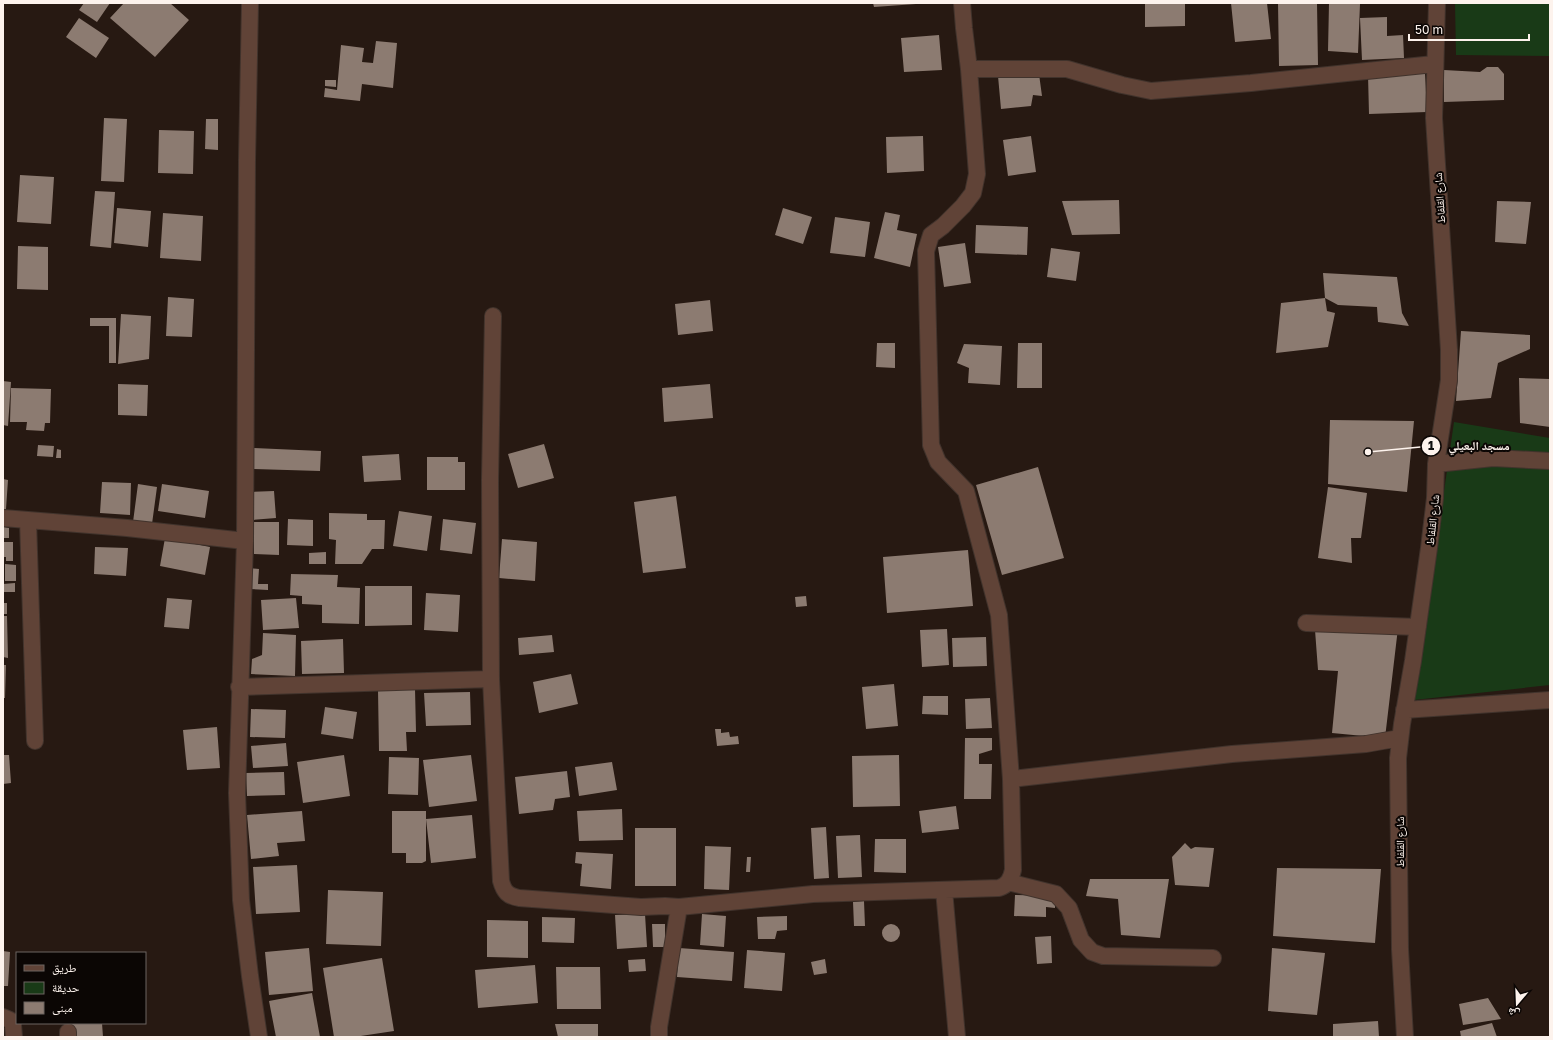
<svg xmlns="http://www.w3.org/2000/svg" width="1553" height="1040" font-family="'Golos Text','Noto Naskh Arabic',sans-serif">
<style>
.green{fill:#193a17}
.building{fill:#8c7b71}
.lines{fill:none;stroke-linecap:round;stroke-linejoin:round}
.minor-casing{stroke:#41332c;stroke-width:18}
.minor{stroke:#604337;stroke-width:16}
.labels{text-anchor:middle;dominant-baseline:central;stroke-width:4;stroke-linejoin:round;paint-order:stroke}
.street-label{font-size:11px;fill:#fdf3ed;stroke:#0b0604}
.leader{fill:none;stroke:#fdf3ed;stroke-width:1.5}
.callout-dot{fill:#fdf3ed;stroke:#0b0604;stroke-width:1.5}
.mark-label{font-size:12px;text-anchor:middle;font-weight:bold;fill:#111}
.callout-label{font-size:12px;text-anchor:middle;font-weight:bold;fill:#fdf3ed;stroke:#0b0604;stroke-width:4;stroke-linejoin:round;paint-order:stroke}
</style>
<rect width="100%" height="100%" fill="#271912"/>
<path class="green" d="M 1455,3 L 1550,3 L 1550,56 L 1456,55 Z
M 1454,422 L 1550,438 L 1550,685 L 1414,700 Z"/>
<path class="building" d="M 84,3 L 110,3 L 97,22 L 79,10 Z
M 124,3 L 170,3 L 189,20 L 155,57 L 110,18 Z
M 873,3 L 916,3 L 916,4 L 874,7 Z
M 1145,3 L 1185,3 L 1185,26 L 1145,27 Z
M 1231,3 L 1267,3 L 1271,39 L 1235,42 Z
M 1278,3 L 1317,3 L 1318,65 L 1279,66 Z
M 1329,3 L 1360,4 L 1358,53 L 1328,51 Z
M 1387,17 L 1387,36 L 1403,35 L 1404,58 L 1362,60 L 1360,18 Z
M 79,18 L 109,38 L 96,58 L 66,37 Z
M 939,35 L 942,70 L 904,72 L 901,38 Z
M 376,41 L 397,43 L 393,88 L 362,84 L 360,101 L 324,97 L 325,88 L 337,90 L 341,45 L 364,48 L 362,62 L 373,63 Z
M 1487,67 L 1498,67 L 1504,74 L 1504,100 L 1444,102 L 1444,70 L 1480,72 Z
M 1425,73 L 1427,112 L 1369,114 L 1368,75 Z
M 1008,74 L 1039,74 L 1042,96 L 1033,95 L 1031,106 L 1001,109 L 998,76 L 1007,78 Z
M 325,80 L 336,80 L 336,87 L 325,86 Z
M 104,118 L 127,119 L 124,182 L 101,181 Z
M 206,119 L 218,119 L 218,150 L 205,149 Z
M 159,130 L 194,131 L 193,174 L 158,173 Z
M 923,136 L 924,171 L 887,173 L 886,137 Z
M 1031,136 L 1036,172 L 1008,176 L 1003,140 Z
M 20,175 L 54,177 L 51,224 L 17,222 Z
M 95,191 L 115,192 L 111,248 L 90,246 Z
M 1119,200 L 1120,234 L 1072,235 L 1062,201 Z
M 1497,201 L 1531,202 L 1526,244 L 1495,242 Z
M 117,208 L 151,211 L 148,247 L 114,243 Z
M 783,208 L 812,217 L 803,244 L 775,235 Z
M 885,212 L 900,215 L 897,230 L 917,234 L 910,267 L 874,258 Z
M 163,213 L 203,216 L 201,261 L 160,258 Z
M 835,217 L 870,222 L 865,257 L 830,253 Z
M 976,225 L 1028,227 L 1027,255 L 975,253 Z
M 965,243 L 971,283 L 944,287 L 938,247 Z
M 18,246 L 48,247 L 48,290 L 17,289 Z
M 1051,248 L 1080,252 L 1076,281 L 1047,277 Z
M 1323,273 L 1397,277 L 1402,313 L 1409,326 L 1378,322 L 1377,307 L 1338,305 L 1325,298 Z
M 168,297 L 194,299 L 192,337 L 166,336 Z
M 1325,298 L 1327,311 L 1335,313 L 1328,347 L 1276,353 L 1281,303 Z
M 710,300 L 713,331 L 678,335 L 675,304 Z
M 121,314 L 151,316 L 149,359 L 118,364 Z
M 90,318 L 116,318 L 116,363 L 109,363 L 109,326 L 90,326 Z
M 1461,331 L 1530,335 L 1530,349 L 1498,363 L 1491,398 L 1456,401 Z
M 877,343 L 895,343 L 895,368 L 876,367 Z
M 1018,343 L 1042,343 L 1042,388 L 1017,388 Z
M 964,344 L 1002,346 L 1000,385 L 968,383 L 969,368 L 957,363 Z
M 1519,378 L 1550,379 L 1550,427 L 1520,423 Z
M 3,381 L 11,382 L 8,426 L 3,425 Z
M 118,384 L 148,385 L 147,416 L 118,415 Z
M 710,384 L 713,418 L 664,422 L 662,388 Z
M 11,388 L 51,389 L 50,423 L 45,423 L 44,431 L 26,430 L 27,422 L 10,422 Z
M 1330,420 L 1414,421 L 1407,492 L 1328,484 Z
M 544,444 L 554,478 L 518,488 L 508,454 Z
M 38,445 L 54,446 L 53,457 L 37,456 Z
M 254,448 L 321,451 L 320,471 L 254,469 Z
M 57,449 L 61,450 L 61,458 L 56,458 Z
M 399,454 L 401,480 L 364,482 L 362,456 Z
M 427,457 L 458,457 L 458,462 L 465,462 L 465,490 L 427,490 Z
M 1038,467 L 1064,558 L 1002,575 L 976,485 Z
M 3,479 L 8,480 L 6,509 L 3,509 Z
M 102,482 L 131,483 L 130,515 L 100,513 Z
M 138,484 L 157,487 L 152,524 L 133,522 Z
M 162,484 L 209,491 L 205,518 L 158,511 Z
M 1328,487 L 1367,493 L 1361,538 L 1351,538 L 1352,563 L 1318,558 Z
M 274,491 L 276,518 L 252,520 L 250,492 Z
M 676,496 L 686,568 L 643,573 L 634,502 Z
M 399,511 L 432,516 L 427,551 L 393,546 Z
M 329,513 L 367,514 L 367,520 L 385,520 L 384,549 L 372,549 L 362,564 L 335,564 L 336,540 L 329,539 Z
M 288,519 L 313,520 L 313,546 L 287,545 Z
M 443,519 L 476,523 L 472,554 L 440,550 Z
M 254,522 L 279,522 L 279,555 L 254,554 Z
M 3,527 L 9,528 L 9,538 L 3,538 Z
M 165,538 L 210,547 L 205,575 L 160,566 Z
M 502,539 L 537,542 L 535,581 L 499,578 Z
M 3,542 L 13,542 L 13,561 L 6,561 L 6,557 L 3,557 Z
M 95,547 L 128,548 L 126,576 L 94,574 Z
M 968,550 L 973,606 L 887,613 L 883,557 Z
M 326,552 L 326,564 L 309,564 L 309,553 Z
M 5,564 L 16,565 L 16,581 L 5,581 Z
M 249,568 L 259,569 L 258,584 L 268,584 L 268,590 L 249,589 Z
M 291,574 L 338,575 L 337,587 L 360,588 L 359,624 L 322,623 L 322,605 L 302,604 L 302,596 L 290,595 Z
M 15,583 L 15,592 L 3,592 L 3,584 Z
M 365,586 L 412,586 L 412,625 L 365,626 Z
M 426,593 L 460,595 L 458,632 L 424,630 Z
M 806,596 L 807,606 L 796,607 L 795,597 Z
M 167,598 L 192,600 L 189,629 L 164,627 Z
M 296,598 L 299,628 L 263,630 L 261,600 Z
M 3,603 L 7,603 L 7,614 L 3,614 Z
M 3,616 L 7,616 L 8,658 L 3,657 Z
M 1398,628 L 1385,738 L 1332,733 L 1338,671 L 1318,670 L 1315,630 Z
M 947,629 L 949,665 L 922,667 L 920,630 Z
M 263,633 L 296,635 L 295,676 L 251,674 L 252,659 L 262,655 Z
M 552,635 L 554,652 L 519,655 L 518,638 Z
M 986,637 L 987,666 L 953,667 L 952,638 Z
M 343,639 L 344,673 L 302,674 L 301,641 Z
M 3,665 L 6,665 L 5,698 L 3,698 Z
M 571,674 L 578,704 L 539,713 L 533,682 Z
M 894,684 L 898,726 L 866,729 L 862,687 Z
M 415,689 L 416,732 L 406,732 L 407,751 L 379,751 L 378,690 Z
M 470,692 L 471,725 L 426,726 L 424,693 Z
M 923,696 L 948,696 L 948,715 L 922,714 Z
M 990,698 L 992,728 L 966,729 L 965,699 Z
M 325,707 L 357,712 L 353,739 L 321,734 Z
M 251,709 L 286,710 L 285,738 L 250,737 Z
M 217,727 L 220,768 L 187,770 L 183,730 Z
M 715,729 L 721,729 L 721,733 L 729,732 L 730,737 L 738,736 L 739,744 L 717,746 Z
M 965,738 L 992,738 L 992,750 L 979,754 L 979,764 L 992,764 L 991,799 L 964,799 Z
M 286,743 L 288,766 L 253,768 L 251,746 Z
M 3,755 L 9,755 L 11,783 L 3,784 Z
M 344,755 L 350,796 L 303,803 L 297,762 Z
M 471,755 L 477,801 L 429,807 L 423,760 Z
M 899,755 L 900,806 L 853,807 L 852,756 Z
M 389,757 L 419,758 L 418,795 L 388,794 Z
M 612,762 L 617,790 L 579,796 L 575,767 Z
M 567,771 L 570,797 L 555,799 L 553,810 L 519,814 L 515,777 Z
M 284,772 L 285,795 L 247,796 L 246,773 Z
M 956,806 L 959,829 L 922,833 L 919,811 Z
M 622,809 L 623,840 L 579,841 L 577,811 Z
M 302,811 L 305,841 L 277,843 L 279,856 L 251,859 L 247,815 Z
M 392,811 L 426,811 L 426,861 L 422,863 L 406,863 L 406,853 L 392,853 Z
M 472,815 L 476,858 L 431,863 L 426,819 Z
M 826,827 L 829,878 L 814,879 L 811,828 Z
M 635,828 L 676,828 L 676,886 L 635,886 Z
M 860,835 L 862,877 L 838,878 L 836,836 Z
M 875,839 L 906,839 L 906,873 L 874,872 Z
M 1185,843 L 1191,849 L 1195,847 L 1214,848 L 1209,887 L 1175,885 L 1172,857 Z
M 705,846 L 731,847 L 729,890 L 704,889 Z
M 576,852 L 613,854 L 611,889 L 580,886 L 582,864 L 575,863 Z
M 747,857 L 751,857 L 750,872 L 746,872 Z
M 297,865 L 300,912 L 256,914 L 253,867 Z
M 1277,868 L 1381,869 L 1375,943 L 1273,936 Z
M 1090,879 L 1169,879 L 1160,938 L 1121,935 L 1118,899 L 1086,896 Z
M 328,890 L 383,892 L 381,946 L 326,944 Z
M 1015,895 L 1055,896 L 1055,908 L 1046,907 L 1046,917 L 1014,916 Z
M 864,901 L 865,926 L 854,926 L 853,902 Z
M 645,914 L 647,947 L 617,949 L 615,915 Z
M 702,914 L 726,916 L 724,947 L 700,945 Z
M 787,916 L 787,930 L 777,931 L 775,939 L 758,939 L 757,917 Z
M 542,917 L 575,918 L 574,943 L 542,942 Z
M 487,920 L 528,921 L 528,958 L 487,957 Z
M882 933a9 9 0 1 1 18 0a9 9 0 1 1-18 0Z
M 652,924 L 665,924 L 665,947 L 653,947 Z
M 1051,936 L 1052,963 L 1037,964 L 1035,937 Z
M 309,948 L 313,991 L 269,995 L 265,952 Z
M 679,948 L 734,952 L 732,981 L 677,977 Z
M 1272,948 L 1325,953 L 1317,1015 L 1268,1011 Z
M 747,950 L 785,953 L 782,991 L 744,988 Z
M 3,951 L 10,952 L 8,986 L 3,986 Z
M 382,958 L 394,1031 L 354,1037 L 334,1037 L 323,968 Z
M 645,959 L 646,971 L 629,972 L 628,960 Z
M 825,959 L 827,973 L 814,975 L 811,962 Z
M 535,965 L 538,1003 L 478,1008 L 475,970 Z
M 556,967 L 600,967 L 601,1009 L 557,1009 Z
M 312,993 L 320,1037 L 276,1037 L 269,1001 Z
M 1488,998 L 1501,1019 L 1463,1025 L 1459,1004 Z
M 1378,1021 L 1379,1037 L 1333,1037 L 1333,1024 Z
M 70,1023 L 102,1023 L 103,1037 L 70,1037 Z
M 1492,1023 L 1497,1037 L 1461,1037 L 1460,1031 Z
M 555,1024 L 598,1024 L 598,1037 L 558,1037 Z"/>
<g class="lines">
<defs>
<path id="minor" d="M 250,3 L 247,160 L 245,541 L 237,793 L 241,900 L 250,976 L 259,1037
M 969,69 L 1067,69 L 1122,85 L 1151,91 L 1251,83 L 1434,64
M 493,316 L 490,480 L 491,679 L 501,881 C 504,892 508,896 519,898 L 641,907 L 665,906 L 679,907 L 813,894 L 999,888 C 1008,885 1011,879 1013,870 L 1011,779 L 999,615 L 966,491 L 938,462 L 931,445 L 926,251 L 931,235 L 943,226 L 963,206 L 973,193 L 977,174 L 969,69 L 964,28 L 962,3
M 1436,464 L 1493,458 L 1550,461
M 3,518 L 127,528 L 245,541
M 28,520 L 35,741
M 1306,623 L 1418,627
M 239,687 L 491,679
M 1404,710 L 1550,700
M 1011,779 L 1232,754 L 1366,744 L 1400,738
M 1008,882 L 1056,894 L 1069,908 L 1081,940 L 1092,952 L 1103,956 L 1213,958
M 944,890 L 957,1037
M 3,1017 L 10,1020 L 13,1025 L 14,1037
M 68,1032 L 68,1037
M 659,1037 L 659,1027 L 679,907
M 1405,1037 L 1400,949 L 1398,758 L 1402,724 L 1413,661 L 1429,548 L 1435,498 L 1436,464 L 1449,380 L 1449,350 L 1434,118 L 1437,3"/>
</defs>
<use href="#minor" class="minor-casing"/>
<use href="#minor" class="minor"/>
</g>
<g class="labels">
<g class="street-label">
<text transform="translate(1439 198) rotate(-94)">شارع القلفاط</text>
<text transform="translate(1432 520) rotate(-84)">شارع القلفاط</text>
<text transform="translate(1399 842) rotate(-90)">شارع القلفاط</text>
</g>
</g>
<path class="leader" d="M1368 452L1431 446"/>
<g class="callout-dot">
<circle cx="1368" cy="452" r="4"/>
<circle cx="1431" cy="446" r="10"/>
</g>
<g class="mark-label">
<text x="1431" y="450">1</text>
</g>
<g class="callout-label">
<text x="1479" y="450">مسجد البعيلي</text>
</g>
<rect width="1553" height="1040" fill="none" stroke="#fdf3ed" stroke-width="8"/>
<rect x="16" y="952" width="130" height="72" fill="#0b0604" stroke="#6c6561"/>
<rect x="24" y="965" width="20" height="6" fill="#604337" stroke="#6c6561"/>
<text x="52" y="972" font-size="12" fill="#fdf3ed">طريق</text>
<rect x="24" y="982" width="20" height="12" fill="#193a17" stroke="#6c6561"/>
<text x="52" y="992" font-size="12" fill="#fdf3ed">حديقة</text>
<rect x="24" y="1002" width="20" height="12" fill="#8c7b71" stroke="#6c6561"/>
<text x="52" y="1012" font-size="12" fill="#fdf3ed">مبنى</text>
<g transform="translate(1517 1004) rotate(199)" stroke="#0b0604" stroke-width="3" paint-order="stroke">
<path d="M0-3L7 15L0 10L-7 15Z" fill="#fdf3ed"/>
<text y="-6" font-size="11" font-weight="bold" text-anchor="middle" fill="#fdf3ed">ش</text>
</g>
<path d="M1409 34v6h120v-6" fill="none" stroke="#fdf3ed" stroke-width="2"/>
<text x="1415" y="34" font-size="12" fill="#fdf3ed" stroke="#0b0604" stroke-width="3" paint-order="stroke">50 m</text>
</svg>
